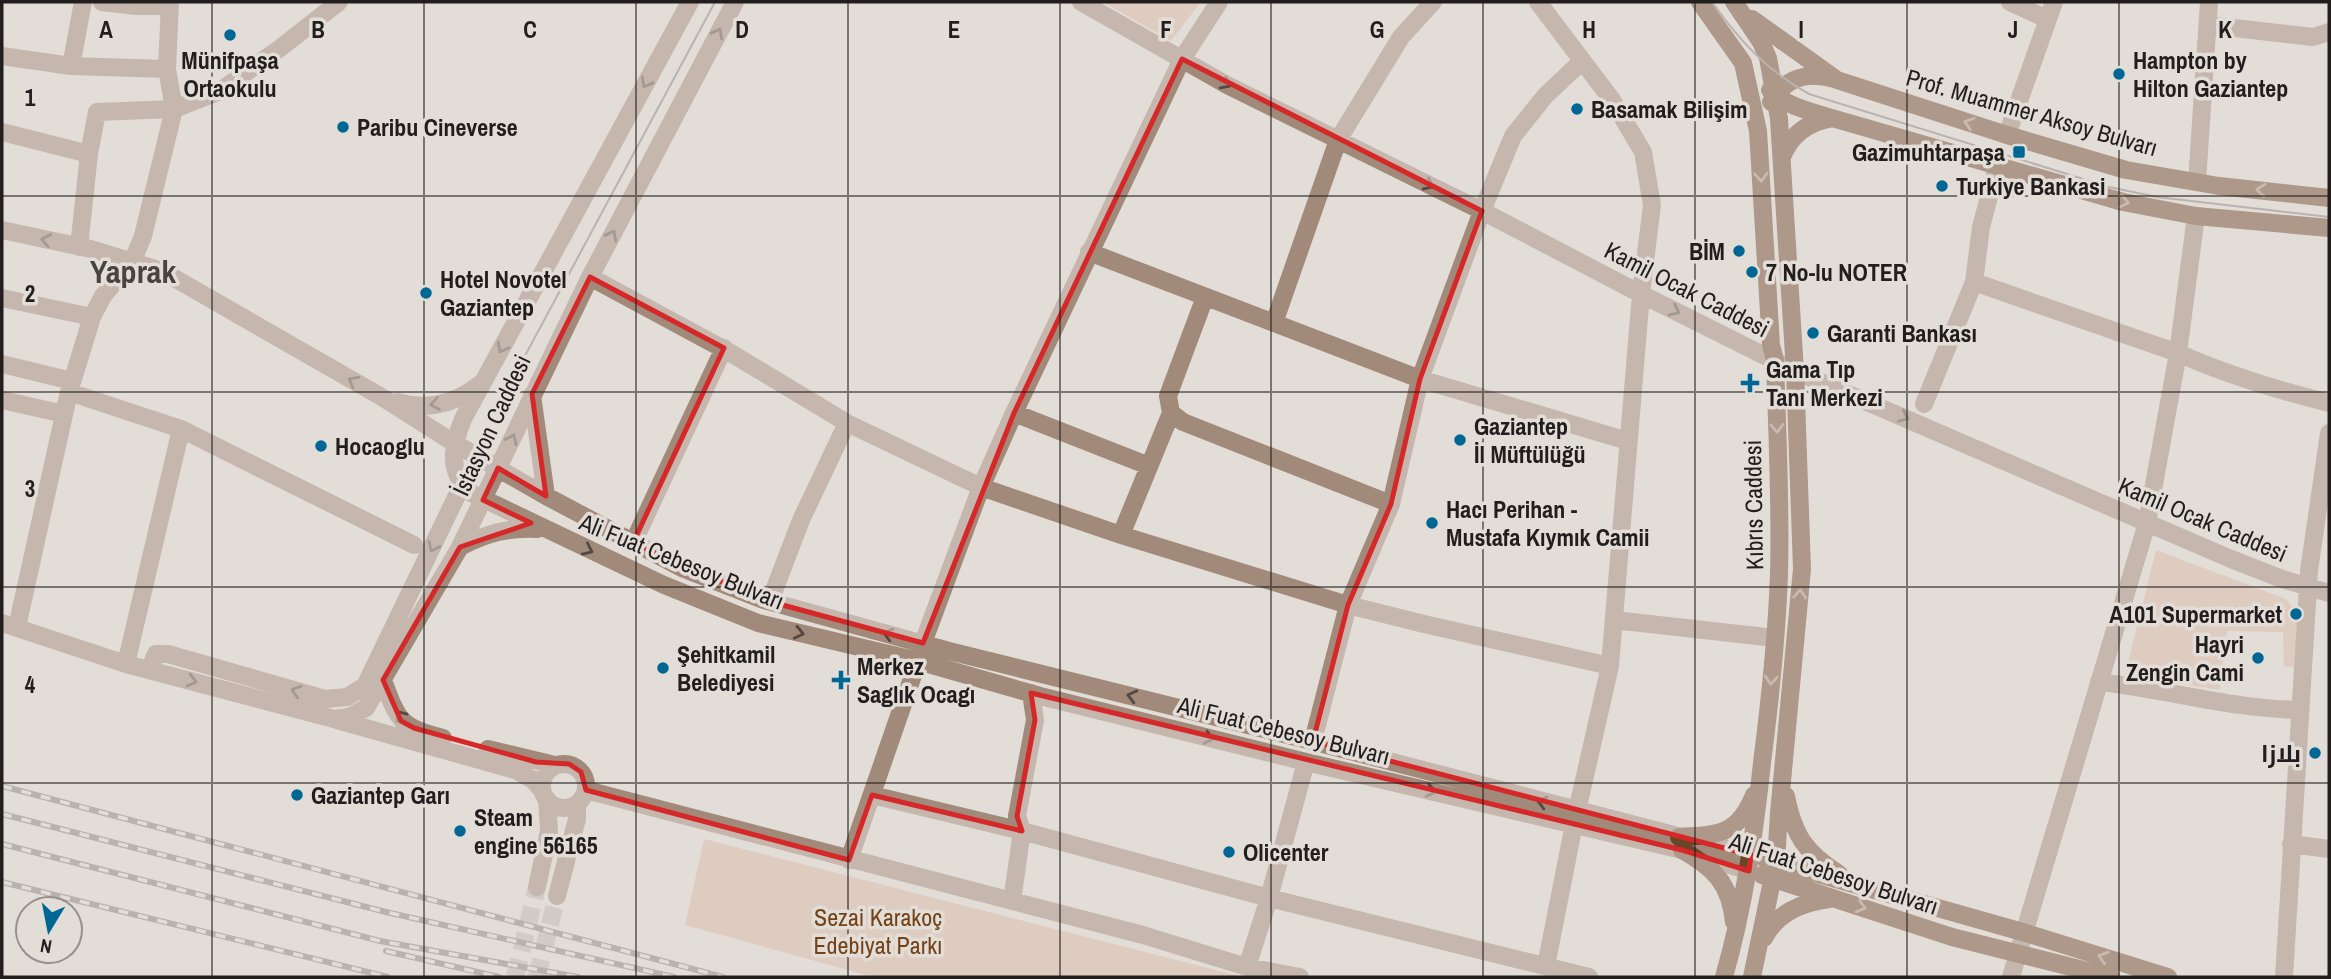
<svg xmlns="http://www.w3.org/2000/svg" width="2331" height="979" font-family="'Archivo Narrow',Cairo,sans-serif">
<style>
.green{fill:#dab9a2}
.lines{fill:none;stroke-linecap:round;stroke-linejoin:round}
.minor-tunnel{stroke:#bcb7b3;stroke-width:18;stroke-dasharray:18 9;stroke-linecap:butt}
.minor{stroke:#a18a7a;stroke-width:18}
.major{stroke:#6b4528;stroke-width:18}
.tram{stroke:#86827f;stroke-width:2}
.rail-casing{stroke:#86827f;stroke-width:6}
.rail{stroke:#e3ddd8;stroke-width:3.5;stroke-dasharray:10;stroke-linecap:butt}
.oneway{stroke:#544942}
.oneway2{stroke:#a79180}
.marked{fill:none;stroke:#d62828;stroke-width:5;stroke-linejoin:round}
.grid{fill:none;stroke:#211e1d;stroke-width:2;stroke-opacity:0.55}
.poi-dot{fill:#006795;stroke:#e3ddd8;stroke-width:2.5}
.labels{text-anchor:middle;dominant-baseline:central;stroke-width:7;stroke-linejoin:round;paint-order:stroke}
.poi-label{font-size:24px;font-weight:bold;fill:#211e1d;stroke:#e3ddd8;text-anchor:start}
.street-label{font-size:24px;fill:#211e1d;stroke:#e3ddd8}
.park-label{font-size:24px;fill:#744217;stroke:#e3ddd8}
.district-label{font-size:32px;font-weight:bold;fill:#494440;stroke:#e3ddd8}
.grid-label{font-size:23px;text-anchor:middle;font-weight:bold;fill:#211e1d;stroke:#e3ddd8;stroke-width:7;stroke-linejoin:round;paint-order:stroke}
</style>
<rect width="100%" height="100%" fill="#e3ddd8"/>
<path class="green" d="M 1103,2 L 1201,2 L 1171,41 Z
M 2156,550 L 2286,599 L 2298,613 L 2297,666 L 2284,667 L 2283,632 L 2227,631 L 2220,690 L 2125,675 Z
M 704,839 L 1243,977 L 873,977 L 685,925 Z"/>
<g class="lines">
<path class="minor-tunnel" d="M 515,977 L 537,887
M 537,977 L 557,896"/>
<path class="minor" d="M 102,2 L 136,6 L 169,6
M 690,2 L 463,419 C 452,446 447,471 471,493 L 664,585 L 758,623 L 918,661 L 1040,696 L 1306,762 L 1682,850 L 1749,871
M 1081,2 L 1227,85 L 1482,211 L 1641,294 L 1795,371 L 2231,559 L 2282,579 L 2329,593
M 1538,2 L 1612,100 L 1643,152 L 1652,205 L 1641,294 L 1610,666 L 1577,811
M 2010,2 L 2047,19
M 2208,25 L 2313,37 L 2329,32
M 2,56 L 71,66 L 167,69
M 71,66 L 83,2
M 2,132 L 89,154
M 2007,135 L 2054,2
M 2197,182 L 2209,2
M 2,230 L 91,249 L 162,271 L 380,396 L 454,443 L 546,496 L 682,568 L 764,600 L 949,651 L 1300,738 L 1751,855
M 79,247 L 89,154 L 97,112 L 174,109 L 220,91 L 279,49 L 339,2
M 1089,252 L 1420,379 L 1628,441
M 590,277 L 729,352 L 847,423 L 981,487 L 1121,535 L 1348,605 L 1424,624 L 1610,666
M 1974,282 L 2178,353 C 2227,375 2277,390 2329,403
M 1205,297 L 1168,396 L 1171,413 L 1183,422 L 1391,504
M 2,298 L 92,317
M 1274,323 L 1338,140 L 1401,37 L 1433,2
M 2,364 L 72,381
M 69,392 L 181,429 L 414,545
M 532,395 L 546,496
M 2,400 L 64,414
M 398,402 C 428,411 456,403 480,384
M 1924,404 L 1974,282 L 1981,227 L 1997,167
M 1014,413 L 1149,466
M 1121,535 L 1171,413
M 633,543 L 724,348
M 460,547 C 485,534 508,527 537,529
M 770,601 L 801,520 L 847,423
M 1614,620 L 1775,638
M 2,623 L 126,664 L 334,719 L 349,717 L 366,708 L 460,547 L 590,277 L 735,2
M 17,627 L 69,392 L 92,317 L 103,296 L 133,260 L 143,236 L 174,109 L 167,69 L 170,2
M 923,643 L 981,487 L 1014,413 L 1182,59 L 1219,2
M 126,664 L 181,429
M 149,670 L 156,654 L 168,654 L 325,699 L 347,697 L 365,686 L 462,485
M 383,680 C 398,721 400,727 443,738
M 2099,682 C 2166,689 2232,709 2300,710
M 337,720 L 515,770 L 533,780 L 542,790
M 1313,741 L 1348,605 L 1391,504 L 1420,379 L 1482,211 L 1513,136 L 1545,96 L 1582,61
M 488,749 L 555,765
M542 786a22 22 0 1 1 44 0a22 22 0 1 1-44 0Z
M 586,790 L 1143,935 L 1247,967 L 1300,977
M 872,795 L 1022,831 L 1269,898 L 1589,977
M 2291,844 L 2329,849
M 849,860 L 918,661
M 537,887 L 549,831 L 547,799
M 557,896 L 577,819 L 577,804
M 1012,901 L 1022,831 L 1017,816 L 1035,720 L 1031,693
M 1546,966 L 1574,824
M 1247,967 L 1269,898 L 1306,762
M 2011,977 L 2147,523 L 2178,353 L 2196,216
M 2284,977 L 2309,571 L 2329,433"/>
<path class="major" d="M 1700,2 L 1743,63 L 1758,131 L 1771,345 L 1775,360 C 1777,431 1781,502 1779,573 C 1777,636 1770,700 1762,763 C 1754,836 1744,907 1724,977
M 1734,2 L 1761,42 L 1768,58 L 1779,119 L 1795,371 L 1802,569 L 1779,813 L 1776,862 L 1752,977
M 1752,19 L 1837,80 L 2007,135 L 2126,170 L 2219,186 L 2329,198
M 1770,90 C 1785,106 1812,112 1832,118 L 2123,202 L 2196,216 L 2329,228
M 1771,102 C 1785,78 1808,71 1834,79
M 1782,157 C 1791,134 1808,122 1832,118
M 1786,796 C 1794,836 1805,852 1839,874
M 1679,837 C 1718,835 1738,835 1754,795
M 1682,850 C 1714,868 1730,883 1734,922
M 1765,859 L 2026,933 L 2168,977
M 1762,875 L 1952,937 L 2111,977
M 1764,938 C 1778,912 1801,903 1829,899"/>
<path class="tram" d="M 1712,2 C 1739,40 1767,71 1809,94 L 2109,187 L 2157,197 L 2329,217
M 505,393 L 715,2"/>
<defs>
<path id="rail" d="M 2,786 L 723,977
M 2,814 L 386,912 L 674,977
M 2,844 L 380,941 L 578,977
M 2,882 L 388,977
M 386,951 L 499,977"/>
</defs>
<use href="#rail" class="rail-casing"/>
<use href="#rail" class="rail"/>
</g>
<defs><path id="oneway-chevron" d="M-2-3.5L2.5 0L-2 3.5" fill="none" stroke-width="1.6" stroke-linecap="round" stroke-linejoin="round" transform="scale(1.75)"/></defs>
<g class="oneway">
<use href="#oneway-chevron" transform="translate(718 33) rotate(-62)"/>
<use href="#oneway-chevron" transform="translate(646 83) rotate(119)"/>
<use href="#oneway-chevron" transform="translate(1226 84) rotate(28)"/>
<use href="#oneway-chevron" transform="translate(1429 185) rotate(26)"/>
<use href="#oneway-chevron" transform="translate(612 235) rotate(-62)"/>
<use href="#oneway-chevron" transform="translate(46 240) rotate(-168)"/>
<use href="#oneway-chevron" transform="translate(1675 311) rotate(26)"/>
<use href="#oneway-chevron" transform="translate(502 348) rotate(118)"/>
<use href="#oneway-chevron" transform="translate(353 381) rotate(-150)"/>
<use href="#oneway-chevron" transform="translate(435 404) rotate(170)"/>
<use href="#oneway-chevron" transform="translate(1904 417) rotate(23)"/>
<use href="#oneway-chevron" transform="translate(512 439) rotate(-65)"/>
<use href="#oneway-chevron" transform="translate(433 547) rotate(116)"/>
<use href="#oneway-chevron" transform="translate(588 550) rotate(25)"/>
<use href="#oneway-chevron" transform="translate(799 633) rotate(13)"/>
<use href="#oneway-chevron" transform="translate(888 634) rotate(-165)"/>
<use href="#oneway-chevron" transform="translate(192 681) rotate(15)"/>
<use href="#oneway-chevron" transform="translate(296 691) rotate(-164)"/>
<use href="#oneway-chevron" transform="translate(1132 696) rotate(-166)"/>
<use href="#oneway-chevron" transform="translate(400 715) rotate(-127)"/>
<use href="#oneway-chevron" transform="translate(1209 738) rotate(14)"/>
<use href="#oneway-chevron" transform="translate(1431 791) rotate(13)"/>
<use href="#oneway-chevron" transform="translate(1542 802) rotate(-165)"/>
</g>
<g class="oneway2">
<use href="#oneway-chevron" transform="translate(1969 123) rotate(-162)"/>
<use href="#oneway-chevron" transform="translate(1761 177) rotate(87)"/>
<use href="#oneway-chevron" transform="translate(2261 190) rotate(-174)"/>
<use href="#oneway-chevron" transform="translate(2124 202) rotate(13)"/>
<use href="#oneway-chevron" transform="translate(1777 428) rotate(88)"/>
<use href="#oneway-chevron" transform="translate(1800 594) rotate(-86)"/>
<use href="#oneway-chevron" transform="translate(1771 680) rotate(95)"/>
<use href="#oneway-chevron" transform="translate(1861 907) rotate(16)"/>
<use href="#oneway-chevron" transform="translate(2103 957) rotate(-163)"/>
</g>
<path d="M0 0H2331V979H0ZM 1182,59 L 1482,211 L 1420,379 L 1391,504 L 1348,605 L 1313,741 L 1751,855 L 1749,871 L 1682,850 L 1031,693 L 1035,720 L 1017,816 L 1022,831 L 872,795 L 849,860 L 586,790 L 581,772 L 569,764 L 536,762 L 414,728 L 401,721 L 383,680 L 460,547 L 531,523 L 483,500 L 498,468 L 546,496 L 532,394 L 590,277 L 724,348 L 633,543 L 764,600 L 923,643 L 1014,413 Z" fill="#e3ddd8" fill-opacity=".55" fill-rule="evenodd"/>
<path class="marked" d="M 1182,59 L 1482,211 L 1420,379 L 1391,504 L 1348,605 L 1313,741 L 1751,855 L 1749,871 L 1682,850 L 1031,693 L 1035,720 L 1017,816 L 1022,831 L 872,795 L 849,860 L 586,790 L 581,772 L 569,764 L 536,762 L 414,728 L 401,721 L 383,680 L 460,547 L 531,523 L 483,500 L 498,468 L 546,496 L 532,394 L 590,277 L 724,348 L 633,543 L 764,600 L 923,643 L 1014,413 Z"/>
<path class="grid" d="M 212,2 L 212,977M 424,2 L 424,977M 636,2 L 636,977M 848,2 L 848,977M 1060,2 L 1060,977M 1271,2 L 1271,977M 1483,2 L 1483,977M 1695,2 L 1695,977M 1907,2 L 1907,977M 2119,2 L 2119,977M 2,196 L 2329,196M 2,392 L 2329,392M 2,587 L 2329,587M 2,783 L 2329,783"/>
<g class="poi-dot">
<circle cx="230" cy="35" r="7"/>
<circle cx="2119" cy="74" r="7"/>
<circle cx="1577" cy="109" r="7"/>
<circle cx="343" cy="127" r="7"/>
<rect x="2012" y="145" width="14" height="14" rx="3.5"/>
<circle cx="1942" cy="186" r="7"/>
<circle cx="1739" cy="251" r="7"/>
<circle cx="1752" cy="272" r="7"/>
<circle cx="426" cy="293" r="7"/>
<circle cx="1813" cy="333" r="7"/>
<path d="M1746.5 372.5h7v7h7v7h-7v7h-7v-7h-7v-7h7z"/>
<circle cx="1460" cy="440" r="7"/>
<circle cx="321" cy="446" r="7"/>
<circle cx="1432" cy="523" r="7"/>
<circle cx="2296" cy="614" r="7"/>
<circle cx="2258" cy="658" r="7"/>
<circle cx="663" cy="668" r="7"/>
<path d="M837.5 669.5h7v7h7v7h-7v7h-7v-7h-7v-7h7z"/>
<circle cx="2315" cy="753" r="7"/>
<circle cx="297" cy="795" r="7"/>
<circle cx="460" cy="831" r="7"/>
<circle cx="1229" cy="852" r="7"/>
</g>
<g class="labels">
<g class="poi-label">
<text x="230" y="60" text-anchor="middle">Münifpaşa<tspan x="230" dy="28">Ortaokulu</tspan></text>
<text x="2133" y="60">Hampton by<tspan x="2133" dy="28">Hilton Gaziantep</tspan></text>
<text x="1591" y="109">Basamak Bilişim</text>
<text x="357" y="127">Paribu Cineverse</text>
<text x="2005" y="152" text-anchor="end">Gazimuhtarpaşa</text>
<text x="1956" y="186">Turkiye Bankasi</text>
<text x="1725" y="251" text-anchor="end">BİM</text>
<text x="1766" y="272">7 No-lu NOTER</text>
<text x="440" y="279">Hotel Novotel<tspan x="440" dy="28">Gaziantep</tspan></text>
<text x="1827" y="333">Garanti Bankası</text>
<text x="1766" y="369">Gama Tıp<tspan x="1766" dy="28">Tanı Merkezi</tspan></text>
<text x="1474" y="426">Gaziantep<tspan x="1474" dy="28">İl Müftülüğü</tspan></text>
<text x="335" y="446">Hocaoglu</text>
<text x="1446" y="509">Hacı Perihan -<tspan x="1446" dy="28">Mustafa Kıymık Camii</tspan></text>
<text x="2282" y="614" text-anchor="end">A101 Supermarket</text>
<text x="2244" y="644" text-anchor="end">Hayri<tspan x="2244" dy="28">Zengin Cami</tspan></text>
<text x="677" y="654">Şehitkamil<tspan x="677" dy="28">Belediyesi</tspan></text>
<text x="857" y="666">Merkez<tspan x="857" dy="28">Saglık Ocagı</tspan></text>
<text x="2301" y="753" text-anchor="end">بلازا</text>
<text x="311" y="795">Gaziantep Garı</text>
<text x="474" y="817">Steam<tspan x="474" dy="28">engine 56165</tspan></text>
<text x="1243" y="852">Olicenter</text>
</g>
<g class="street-label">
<text transform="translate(2032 112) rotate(16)">Prof. Muammer Aksoy Bulvarı</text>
<text transform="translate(1687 289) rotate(27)">Kamil Ocak Caddesi</text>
<text transform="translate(491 425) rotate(-65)">İstasyon Caddesi</text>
<text transform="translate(1753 505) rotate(-91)">Kıbrıs Caddesi</text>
<text transform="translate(2203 519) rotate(23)">Kamil Ocak Caddesi</text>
<text transform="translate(682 561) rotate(22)">Ali Fuat Cebesoy Bulvarı</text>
<text transform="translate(1284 730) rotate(14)">Ali Fuat Cebesoy Bulvarı</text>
<text transform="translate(1834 873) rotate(18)">Ali Fuat Cebesoy Bulvarı</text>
</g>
<g class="park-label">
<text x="878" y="917">Sezai Karakoç<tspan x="878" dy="28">Edebiyat Parkı</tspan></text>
</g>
<g class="district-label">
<text x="133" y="271">Yaprak</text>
</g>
</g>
<g class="grid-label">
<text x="106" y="38">A</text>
<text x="318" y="38">B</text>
<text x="530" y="38">C</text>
<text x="742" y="38">D</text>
<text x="954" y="38">E</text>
<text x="1166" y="38">F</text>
<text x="1377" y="38">G</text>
<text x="1589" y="38">H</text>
<text x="1801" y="38">I</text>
<text x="2013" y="38">J</text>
<text x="2225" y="38">K</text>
<text x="30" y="106">1</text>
<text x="30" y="302">2</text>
<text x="30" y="497">3</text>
<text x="30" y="693">4</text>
</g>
<rect width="2331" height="979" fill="none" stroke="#211e1d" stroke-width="7"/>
<g transform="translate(49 930) rotate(190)"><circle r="33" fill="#e3ddd8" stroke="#95918d" stroke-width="2"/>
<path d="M0-5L12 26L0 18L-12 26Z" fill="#006795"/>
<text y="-10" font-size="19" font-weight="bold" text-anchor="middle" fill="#211e1d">N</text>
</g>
</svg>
